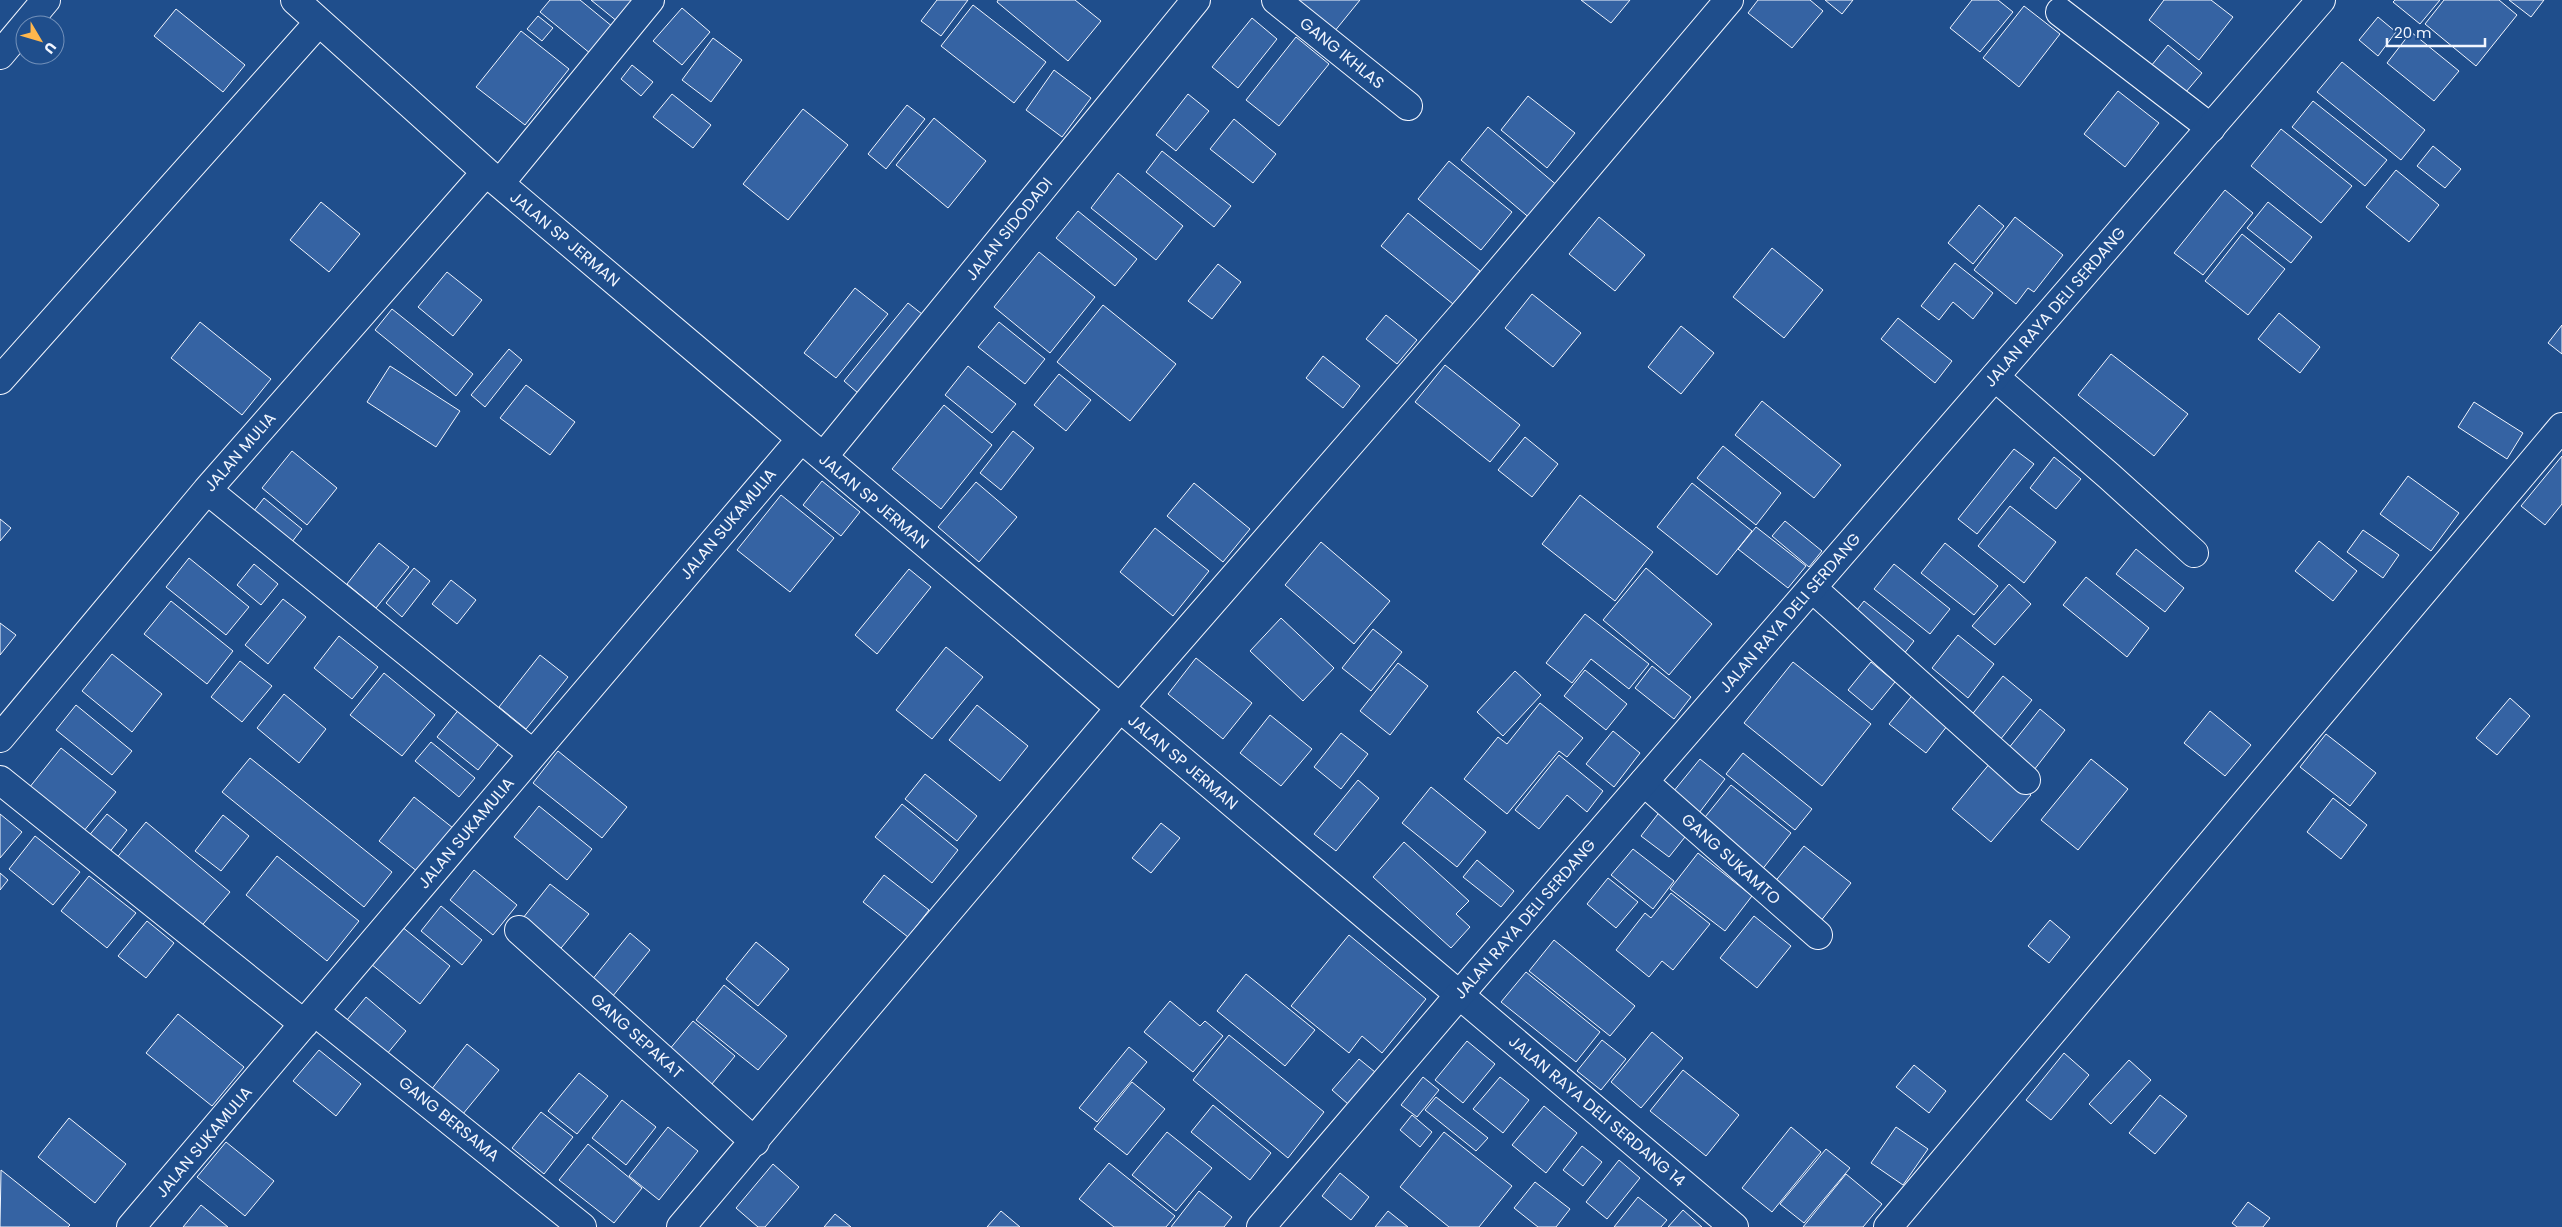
<svg xmlns="http://www.w3.org/2000/svg" width="2562" height="1227" font-family="Poppins,sans-serif">
<style>
.building{fill:#3563a3;stroke:#f2f6ff}
.lines{fill:none;stroke-linecap:round;stroke-linejoin:round}
.minor-casing{stroke:#f2f6ff;stroke-width:30}
.major-casing{stroke:#f2f6ff;stroke-width:30}
.minor{stroke:#1f4e8c;stroke-width:28}
.major{stroke:#1f4e8c;stroke-width:28}
.labels{text-anchor:middle;dominant-baseline:central;stroke-width:4;stroke-linejoin:round;paint-order:stroke}
.street-label{font-size:16px;fill:#f2f6ff;stroke:#1f4e8c}
</style>
<rect width="100%" height="100%" fill="#1f4e8c"/>
<path class="building" d="M 550,0 L 580,0 L 613,27 L 591,54 L 540,12 Z
M 591,0 L 636,0 L 618,22 Z
M 937,0 L 968,0 L 941,36 L 921,21 Z
M 998,0 L 1075,0 L 1101,21 L 1068,61 L 997,2 Z
M 1294,0 L 1360,0 L 1334,32 Z
M 1581,0 L 1630,0 L 1611,23 Z
M 1758,0 L 1810,0 L 1823,11 L 1792,48 L 1748,13 Z
M 1825,0 L 1853,0 L 1842,14 Z
M 1972,0 L 1998,0 L 2013,12 L 1980,52 L 1950,28 Z
M 2164,0 L 2211,0 L 2233,17 L 2199,60 L 2149,20 Z
M 2395,0 L 2440,0 L 2420,24 L 2393,2 Z
M 2444,0 L 2499,0 L 2517,15 L 2476,66 L 2425,24 Z
M 2509,0 L 2544,0 L 2531,17 Z
M 973,5 L 1046,62 L 1014,103 L 941,46 Z
M 2024,6 L 2060,34 L 2019,87 L 1983,58 Z
M 682,8 L 710,32 L 682,65 L 653,41 Z
M 176,9 L 245,65 L 223,92 L 154,36 Z
M 538,16 L 553,28 L 542,41 L 527,29 Z
M 2378,17 L 2396,32 L 2378,56 L 2359,40 Z
M 1252,18 L 1277,39 L 1238,88 L 1212,67 Z
M 521,31 L 569,69 L 525,125 L 476,87 Z
M 2411,32 L 2459,71 L 2434,101 L 2387,63 Z
M 1296,37 L 1329,64 L 1279,126 L 1246,100 Z
M 713,38 L 742,60 L 711,102 L 682,80 Z
M 2168,45 L 2202,73 L 2180,99 L 2147,71 Z
M 2342,62 L 2425,130 L 2401,160 L 2317,92 Z
M 632,65 L 653,82 L 641,96 L 621,79 Z
M 1054,70 L 1091,98 L 1062,137 L 1026,110 Z
M 2118,91 L 2159,123 L 2125,167 L 2084,134 Z
M 672,94 L 711,125 L 693,148 L 653,117 Z
M 1188,94 L 1209,111 L 1176,151 L 1156,135 Z
M 1528,96 L 1575,133 L 1547,168 L 1501,130 Z
M 2313,101 L 2387,160 L 2365,186 L 2292,127 Z
M 907,105 L 925,119 L 886,169 L 868,154 Z
M 803,109 L 848,145 L 788,220 L 743,184 Z
M 934,118 L 986,161 L 948,208 L 896,165 Z
M 1234,119 L 1276,154 L 1253,183 L 1210,149 Z
M 1488,127 L 1559,187 L 1532,220 L 1461,160 Z
M 2281,129 L 2352,186 L 2321,223 L 2251,166 Z
M 2433,146 L 2461,169 L 2445,188 L 2417,166 Z
M 1162,151 L 1231,206 L 1214,227 L 1146,172 Z
M 1449,161 L 1512,212 L 1481,250 L 1418,199 Z
M 2396,170 L 2439,205 L 2409,242 L 2366,207 Z
M 1118,173 L 1183,226 L 1156,260 L 1091,208 Z
M 2225,190 L 2253,213 L 2203,275 L 2174,253 Z
M 321,202 L 360,234 L 329,272 L 290,240 Z
M 2268,202 L 2312,237 L 2291,263 L 2247,228 Z
M 1979,205 L 2004,226 L 1973,264 L 1948,243 Z
M 1078,211 L 1137,259 L 1115,286 L 1056,238 Z
M 1408,213 L 1480,271 L 1453,304 L 1381,246 Z
M 1599,217 L 1645,255 L 1615,291 L 1569,254 Z
M 2015,217 L 2063,255 L 2034,292 L 2028,288 L 2016,304 L 1974,270 Z
M 2242,234 L 2285,269 L 2248,315 L 2205,281 Z
M 1772,248 L 1823,290 L 1784,338 L 1733,297 Z
M 1039,252 L 1095,297 L 1050,353 L 994,307 Z
M 1955,263 L 1993,293 L 1973,319 L 1953,302 L 1939,320 L 1921,306 Z
M 1218,264 L 1241,282 L 1212,319 L 1188,301 Z
M 447,272 L 482,300 L 453,336 L 418,307 Z
M 855,288 L 888,314 L 836,378 L 804,353 Z
M 1532,294 L 1581,333 L 1553,367 L 1505,328 Z
M 908,303 L 922,314 L 858,393 L 844,381 Z
M 1103,305 L 1176,364 L 1130,421 L 1057,362 Z
M 392,309 L 473,374 L 456,396 L 375,330 Z
M 2279,313 L 2320,347 L 2300,373 L 2258,339 Z
M 1386,315 L 1417,340 L 1397,364 L 1366,339 Z
M 1898,318 L 1952,361 L 1935,383 L 1881,339 Z
M 200,322 L 271,379 L 242,415 L 171,358 Z
M 999,322 L 1045,359 L 1025,384 L 978,347 Z
M 2562,325 L 2562,354 L 2548,343 Z
M 1681,326 L 1714,353 L 1681,394 L 1648,367 Z
M 509,349 L 522,360 L 485,407 L 471,395 Z
M 2111,354 L 2188,414 L 2154,456 L 2078,395 Z
M 1323,356 L 1360,386 L 1343,408 L 1306,378 Z
M 1445,365 L 1520,425 L 1490,462 L 1415,402 Z
M 390,366 L 460,411 L 436,447 L 367,402 Z
M 968,366 L 1016,404 L 992,433 L 945,395 Z
M 1059,374 L 1091,400 L 1066,431 L 1034,405 Z
M 526,385 L 575,422 L 550,455 L 500,418 Z
M 1762,401 L 1841,465 L 1814,498 L 1735,435 Z
M 2474,402 L 2523,433 L 2507,459 L 2458,427 Z
M 944,405 L 992,445 L 941,509 L 892,469 Z
M 1013,431 L 1034,448 L 1001,490 L 980,473 Z
M 1525,437 L 1558,464 L 1532,497 L 1498,470 Z
M 1723,446 L 1781,493 L 1756,525 L 1697,478 Z
M 2014,449 L 2034,464 L 1977,534 L 1958,519 Z
M 292,451 L 337,488 L 307,525 L 262,488 Z
M 2562,456 L 2562,504 L 2545,525 L 2521,506 Z
M 2054,457 L 2081,479 L 2056,509 L 2030,488 Z
M 2408,476 L 2459,513 L 2431,551 L 2380,514 Z
M 822,481 L 860,512 L 841,536 L 803,505 Z
M 976,482 L 1017,517 L 979,562 L 938,527 Z
M 1194,483 L 1250,529 L 1223,562 L 1167,516 Z
M 1692,483 L 1752,531 L 1717,575 L 1657,527 Z
M 781,495 L 834,538 L 790,592 L 737,550 Z
M 1580,495 L 1653,552 L 1615,601 L 1542,544 Z
M 264,498 L 302,529 L 288,547 L 250,516 Z
M 2010,506 L 2056,542 L 2024,583 L 1978,546 Z
M 0,519 L 11,528 L 0,541 Z
M 1785,521 L 1822,551 L 1809,567 L 1772,536 Z
M 1756,527 L 1806,566 L 1788,588 L 1738,549 Z
M 1155,528 L 1209,571 L 1173,616 L 1120,572 Z
M 2363,530 L 2399,555 L 2383,578 L 2347,552 Z
M 2319,541 L 2357,571 L 2333,601 L 2295,571 Z
M 1321,542 L 1390,601 L 1354,644 L 1285,585 Z
M 379,543 L 409,567 L 376,608 L 347,584 Z
M 1945,543 L 1998,586 L 1974,615 L 1921,573 Z
M 2136,549 L 2184,588 L 2165,612 L 2116,574 Z
M 189,558 L 249,607 L 226,635 L 166,587 Z
M 254,564 L 278,584 L 261,605 L 237,585 Z
M 1894,564 L 1950,609 L 1930,634 L 1874,589 Z
M 414,568 L 430,581 L 402,617 L 386,603 Z
M 1646,568 L 1712,624 L 1669,675 L 1603,620 Z
M 909,569 L 931,587 L 877,654 L 855,635 Z
M 2086,577 L 2149,628 L 2127,657 L 2063,605 Z
M 451,580 L 476,600 L 457,624 L 432,604 Z
M 2009,584 L 2031,604 L 1995,645 L 1972,626 Z
M 283,599 L 306,617 L 268,664 L 245,645 Z
M 171,601 L 233,651 L 207,684 L 144,634 Z
M 1864,601 L 1914,641 L 1903,655 L 1853,615 Z
M 1585,614 L 1649,664 L 1629,689 L 1591,659 L 1572,683 L 1546,663 Z
M 1281,618 L 1334,668 L 1303,701 L 1250,651 Z
M 0,623 L 16,635 L 0,655 Z
M 1373,629 L 1402,652 L 1371,691 L 1342,668 Z
M 1958,635 L 1994,664 L 1968,698 L 1932,668 Z
M 339,636 L 378,667 L 352,699 L 314,668 Z
M 946,647 L 983,677 L 932,739 L 896,710 Z
M 112,654 L 162,694 L 132,732 L 82,691 Z
M 540,655 L 568,677 L 526,729 L 499,707 Z
M 1196,658 L 1252,703 L 1223,739 L 1168,694 Z
M 240,661 L 272,686 L 242,722 L 211,697 Z
M 1793,662 L 1871,724 L 1822,786 L 1744,723 Z
M 1871,662 L 1895,682 L 1872,710 L 1848,690 Z
M 1398,663 L 1428,686 L 1390,735 L 1360,711 Z
M 1652,666 L 1691,697 L 1674,719 L 1635,688 Z
M 1585,670 L 1627,704 L 1606,730 L 1564,696 Z
M 1515,671 L 1541,695 L 1503,736 L 1477,712 Z
M 384,673 L 435,715 L 402,756 L 350,715 Z
M 2003,676 L 2032,700 L 2000,740 L 1970,717 Z
M 1915,692 L 1951,721 L 1926,753 L 1889,724 Z
M 284,694 L 326,729 L 299,763 L 257,728 Z
M 2510,698 L 2530,716 L 2497,755 L 2476,738 Z
M 1540,703 L 1583,738 L 1567,757 L 1559,751 L 1507,814 L 1464,779 L 1498,737 L 1507,744 Z
M 76,705 L 132,751 L 112,775 L 56,730 Z
M 977,705 L 1028,746 L 1000,781 L 949,740 Z
M 460,708 L 501,741 L 478,770 L 437,737 Z
M 2040,709 L 2065,730 L 2034,770 L 2008,749 Z
M 2210,711 L 2251,745 L 2225,776 L 2184,743 Z
M 1270,715 L 1312,749 L 1281,786 L 1240,753 Z
M 1613,731 L 1640,753 L 1614,787 L 1586,764 Z
M 1341,733 L 1368,754 L 1341,789 L 1314,767 Z
M 2326,734 L 2376,773 L 2350,806 L 2300,767 Z
M 431,742 L 475,778 L 459,797 L 415,761 Z
M 61,748 L 116,792 L 83,832 L 29,788 Z
M 558,751 L 627,807 L 602,838 L 533,783 Z
M 1743,753 L 1812,809 L 1795,830 L 1726,774 Z
M 1559,755 L 1603,791 L 1587,812 L 1567,795 L 1539,829 L 1515,810 Z
M 250,758 L 392,872 L 364,907 L 222,792 Z
M 1700,759 L 1725,779 L 1699,813 L 1673,792 Z
M 2091,759 L 2128,789 L 2078,850 L 2041,820 Z
M 1991,762 L 2031,795 L 1991,842 L 1952,809 Z
M 925,774 L 977,816 L 957,841 L 905,799 Z
M 1358,780 L 1379,798 L 1336,851 L 1314,834 Z
M 1731,785 L 1791,833 L 1761,871 L 1701,822 Z
M 1431,787 L 1486,832 L 1457,867 L 1402,823 Z
M 414,797 L 453,828 L 418,872 L 379,841 Z
M 2333,798 L 2367,825 L 2341,859 L 2307,832 Z
M 902,804 L 958,850 L 932,883 L 875,837 Z
M 539,806 L 592,849 L 567,880 L 514,837 Z
M 1661,810 L 1689,832 L 1669,857 L 1641,836 Z
M 0,814 L 22,832 L 0,858 Z
M 107,814 L 127,830 L 108,854 L 87,838 Z
M 223,815 L 249,836 L 221,871 L 195,851 Z
M 146,822 L 230,892 L 199,929 L 115,860 Z
M 1161,823 L 1180,838 L 1151,873 L 1132,858 Z
M 35,836 L 80,872 L 53,905 L 9,869 Z
M 1404,842 L 1469,901 L 1456,914 L 1470,927 L 1451,948 L 1373,877 Z
M 1804,846 L 1851,883 L 1816,927 L 1769,889 Z
M 1633,849 L 1674,881 L 1653,909 L 1611,875 Z
M 1698,853 L 1752,896 L 1725,931 L 1670,889 Z
M 277,856 L 359,921 L 327,961 L 246,895 Z
M 1477,860 L 1514,891 L 1501,907 L 1463,877 Z
M 474,870 L 517,905 L 493,935 L 450,900 Z
M 0,873 L 8,880 L 0,890 Z
M 884,875 L 929,910 L 908,937 L 863,902 Z
M 89,876 L 136,913 L 107,948 L 61,911 Z
M 1608,878 L 1638,902 L 1616,928 L 1587,904 Z
M 550,884 L 589,914 L 557,953 L 519,923 Z
M 1671,893 L 1710,924 L 1673,970 L 1662,961 L 1649,977 L 1616,950 L 1645,913 L 1651,918 Z
M 441,906 L 482,940 L 462,965 L 421,931 Z
M 1754,916 L 1791,946 L 1757,988 L 1720,958 Z
M 2050,920 L 2070,937 L 2049,963 L 2028,946 Z
M 147,921 L 174,943 L 146,978 L 118,956 Z
M 401,926 L 450,966 L 420,1004 L 371,964 Z
M 630,933 L 650,950 L 608,1002 L 587,986 Z
M 1349,935 L 1426,999 L 1382,1053 L 1362,1036 L 1349,1053 L 1291,1006 Z
M 1554,940 L 1635,1006 L 1610,1036 L 1529,971 Z
M 756,942 L 789,969 L 758,1006 L 726,979 Z
M 1526,972 L 1600,1032 L 1576,1062 L 1501,1002 Z
M 1246,974 L 1315,1030 L 1285,1066 L 1217,1011 Z
M 724,985 L 787,1036 L 758,1070 L 696,1020 Z
M 366,997 L 406,1031 L 387,1054 L 347,1020 Z
M 1170,1001 L 1200,1026 L 1205,1021 L 1223,1036 L 1193,1072 L 1144,1032 Z
M 178,1014 L 244,1067 L 212,1106 L 146,1053 Z
M 693,1021 L 735,1056 L 707,1090 L 664,1056 Z
M 1652,1032 L 1683,1058 L 1641,1108 L 1611,1082 Z
M 1229,1035 L 1324,1112 L 1288,1158 L 1193,1080 Z
M 1602,1040 L 1626,1059 L 1601,1090 L 1577,1071 Z
M 1467,1041 L 1495,1064 L 1463,1103 L 1435,1080 Z
M 467,1044 L 499,1070 L 458,1120 L 427,1095 Z
M 1129,1047 L 1147,1062 L 1097,1122 L 1079,1108 Z
M 319,1050 L 361,1084 L 336,1116 L 293,1081 Z
M 2064,1053 L 2089,1075 L 2051,1120 L 2026,1100 Z
M 1359,1059 L 1375,1072 L 1348,1104 L 1332,1090 Z
M 2129,1060 L 2151,1080 L 2111,1124 L 2089,1104 Z
M 1914,1065 L 1946,1091 L 1929,1113 L 1896,1087 Z
M 1683,1070 L 1739,1115 L 1706,1156 L 1650,1111 Z
M 579,1073 L 608,1096 L 577,1134 L 548,1111 Z
M 1423,1077 L 1439,1090 L 1417,1117 L 1401,1105 Z
M 1500,1077 L 1529,1100 L 1503,1133 L 1473,1109 Z
M 1132,1082 L 1165,1109 L 1127,1155 L 1094,1129 Z
M 2160,1095 L 2187,1116 L 2155,1154 L 2129,1133 Z
M 1436,1097 L 1488,1138 L 1476,1151 L 1425,1110 Z
M 622,1100 L 656,1127 L 626,1165 L 592,1138 Z
M 1213,1105 L 1271,1153 L 1250,1180 L 1191,1132 Z
M 1544,1106 L 1577,1133 L 1546,1173 L 1512,1145 Z
M 541,1112 L 573,1137 L 544,1174 L 512,1148 Z
M 1412,1115 L 1432,1132 L 1420,1147 L 1400,1130 Z
M 69,1118 L 126,1164 L 95,1203 L 38,1157 Z
M 668,1127 L 698,1151 L 659,1200 L 629,1176 Z
M 1791,1127 L 1821,1152 L 1772,1212 L 1742,1188 Z
M 1896,1127 L 1928,1149 L 1903,1185 L 1871,1163 Z
M 1167,1132 L 1212,1168 L 1176,1211 L 1132,1175 Z
M 1444,1132 L 1512,1186 L 1479,1227 L 1449,1227 L 1400,1187 Z
M 226,1142 L 274,1181 L 245,1216 L 197,1177 Z
M 588,1144 L 642,1188 L 614,1223 L 559,1180 Z
M 1582,1146 L 1602,1162 L 1583,1186 L 1563,1170 Z
M 1826,1149 L 1850,1168 L 1804,1223 L 1780,1204 Z
M 1619,1160 L 1640,1178 L 1607,1219 L 1586,1202 Z
M 1109,1163 L 1175,1216 L 1166,1227 L 1114,1227 L 1079,1199 Z
M 773,1164 L 799,1187 L 765,1227 L 758,1227 L 736,1208 Z
M 1,1170 L 70,1225 L 68,1227 L 0,1227 Z
M 1340,1173 L 1369,1197 L 1351,1220 L 1322,1196 Z
M 1846,1174 L 1882,1204 L 1863,1227 L 1803,1227 Z
M 1535,1182 L 1570,1209 L 1556,1227 L 1538,1227 L 1514,1208 Z
M 1199,1191 L 1232,1217 L 1224,1227 L 1171,1227 Z
M 1638,1197 L 1667,1220 L 1661,1227 L 1614,1227 Z
M 2248,1202 L 2270,1218 L 2263,1227 L 2237,1227 L 2232,1223 Z
M 201,1205 L 228,1227 L 183,1227 Z
M 1683,1210 L 1702,1227 L 1668,1227 Z
M 1001,1211 L 1020,1227 L 987,1227 Z
M 1388,1211 L 1408,1227 L 1375,1227 Z
M 835,1214 L 851,1227 L 824,1227 Z"/>
<g class="lines">
<defs>
<path id="minor" d="M 295,0 L 486,172 L 1734,1227
M 1276,0 L 1408,106
M 2060,12 L 2211,128
M 0,55 L 46,0
M 500,183 L 650,0
M 1995,377 L 2109,476 L 2194,553
M 0,380 L 319,22
M 823,457 L 1196,0
M 207,490 L 533,754
M 1812,588 L 2026,780
M 0,738 L 207,490 L 486,172
M 0,780 L 304,1024
M 1644,782 L 1818,935
M 519,930 L 755,1142
M 315,1012 L 582,1227
M 131,1227 L 801,439
M 681,1227 L 1119,709 L 1470,306 L 1729,0
M 1888,1227 L 2562,427"/>
<path id="major" d="M 1261,1227 L 1460,994 L 2321,0"/>
</defs>
<use href="#minor" class="minor-casing"/>
<use href="#major" class="major-casing"/>
<use href="#minor" class="minor"/>
<use href="#major" class="major"/>
</g>
<g class="labels">
<g class="street-label">
<text transform="translate(1342 53) rotate(39)">GANG IKHLAS</text>
<text transform="translate(1009 229) rotate(-51)">JALAN SIDODADI</text>
<text transform="translate(565 239) rotate(40)">JALAN SP JERMAN</text>
<text transform="translate(2055 307) rotate(-49)">JALAN RAYA DELI SERDANG</text>
<text transform="translate(240 452) rotate(-49)">JALAN MULIA</text>
<text transform="translate(874 501) rotate(40)">JALAN SP JERMAN</text>
<text transform="translate(728 524) rotate(-50)">JALAN SUKAMULIA</text>
<text transform="translate(1790 613) rotate(-49)">JALAN RAYA DELI SERDANG</text>
<text transform="translate(1183 762) rotate(40)">JALAN SP JERMAN</text>
<text transform="translate(466 833) rotate(-50)">JALAN SUKAMULIA</text>
<text transform="translate(1731 859) rotate(42)">GANG SUKAMTO</text>
<text transform="translate(1525 919) rotate(-49)">JALAN RAYA DELI SERDANG</text>
<text transform="translate(637 1036) rotate(42)">GANG SEPAKAT</text>
<text transform="translate(1597 1111) rotate(40)">JALAN RAYA DELI SERDANG 14</text>
<text transform="translate(449 1119) rotate(39)">GANG BERSAMA</text>
<text transform="translate(204 1142) rotate(-50)">JALAN SUKAMULIA</text>
</g>
</g>
<g transform="translate(40 40) rotate(128)"><circle r="24" fill="#1f4e8c" stroke="#7391ba"/>
<path d="M0-4L9 19L0 12L-9 19Z" fill="#ffb74d"/>
<text y="-8" font-size="14" font-weight="bold" text-anchor="middle" fill="#f2f6ff">U</text>
</g>
<path d="M2387 38v8h98v-8" fill="none" stroke="#f2f6ff" stroke-width="2.5"/>
<text x="2394" y="38" font-size="15" fill="#f2f6ff" stroke="#1f4e8c" stroke-width="4" paint-order="stroke">20 m</text>
</svg>
